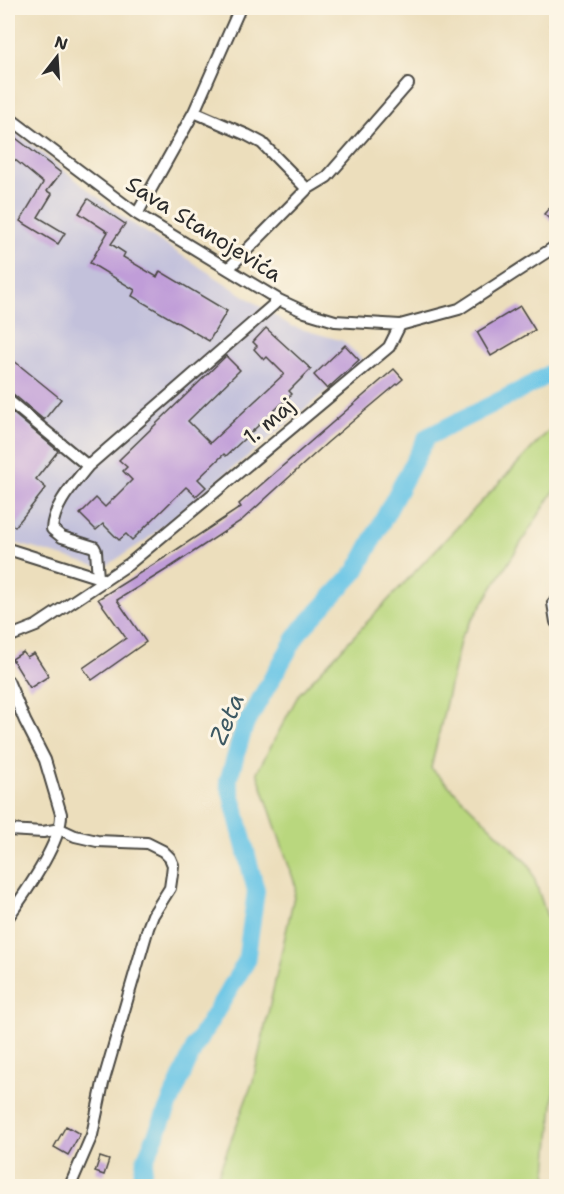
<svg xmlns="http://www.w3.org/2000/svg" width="564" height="1194" font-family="'Shantell Sans',sans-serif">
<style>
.industrial{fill:#c3c1db}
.green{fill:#b9d77e;stroke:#728154;stroke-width:1.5}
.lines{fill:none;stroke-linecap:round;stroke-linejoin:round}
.river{stroke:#68c5e6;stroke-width:18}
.building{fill:#c09dd8}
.minor-casing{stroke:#484641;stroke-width:14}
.minor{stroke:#fff;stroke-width:10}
.labels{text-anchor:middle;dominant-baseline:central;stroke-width:6;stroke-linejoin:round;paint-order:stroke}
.street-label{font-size:22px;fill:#2b2b2b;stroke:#fcf5e5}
.water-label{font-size:24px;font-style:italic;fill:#3d5963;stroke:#fcf5e5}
</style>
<rect width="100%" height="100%" fill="#fcf5e5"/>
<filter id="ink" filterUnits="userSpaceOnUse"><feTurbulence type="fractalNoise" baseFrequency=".0167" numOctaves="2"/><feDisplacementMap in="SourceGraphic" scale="12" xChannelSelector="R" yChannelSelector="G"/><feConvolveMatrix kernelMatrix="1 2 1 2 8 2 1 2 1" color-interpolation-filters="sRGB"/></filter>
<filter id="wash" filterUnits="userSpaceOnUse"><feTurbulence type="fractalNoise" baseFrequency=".008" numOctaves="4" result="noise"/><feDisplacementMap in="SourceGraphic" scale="24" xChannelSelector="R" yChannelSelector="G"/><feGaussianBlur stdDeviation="1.35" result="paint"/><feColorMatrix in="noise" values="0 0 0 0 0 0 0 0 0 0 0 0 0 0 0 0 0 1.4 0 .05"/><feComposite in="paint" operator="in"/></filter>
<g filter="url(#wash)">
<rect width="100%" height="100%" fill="#ecdebc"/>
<path class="industrial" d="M 8,126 L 124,218 L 291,326 L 343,341 L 364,360 L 146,540 L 103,568 L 8,541 Z"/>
<path class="green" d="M 556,423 L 556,488 L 461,637 L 431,768 L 530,866 L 556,943 L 556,1068 L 546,1185 L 518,1186 L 214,1186 L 253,1081 L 296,887 L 257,772 L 299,694 Z"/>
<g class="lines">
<path class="river" d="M 140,1186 L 145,1160 L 195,1046 L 246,962 L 256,891 L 228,781 L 245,725 L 299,632 L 356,571 L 427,437 L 525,388 L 556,370"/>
</g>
<g id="blocks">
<path class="building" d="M 8,132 L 61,173 L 47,191 L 52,194 L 38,217 L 65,233 L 58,244 L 20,221 L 43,183 L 8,154 Z
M 88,199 L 125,224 L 111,244 L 125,253 L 123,257 L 157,277 L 160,271 L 227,311 L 209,341 L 132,296 L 135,290 L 90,263 L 108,232 L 79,213 Z
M 556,201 L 556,225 L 544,214 Z
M 520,306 L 535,330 L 491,356 L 477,332 Z
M 266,328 L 311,369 L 289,391 L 292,394 L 226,456 L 224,454 L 198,479 L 206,487 L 196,496 L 186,487 L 132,540 L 126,534 L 119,540 L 103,524 L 96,530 L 80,514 L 96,498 L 105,507 L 132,480 L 123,471 L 127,467 L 119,460 L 226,356 L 240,370 L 188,421 L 210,443 L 284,374 L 267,357 L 264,360 L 254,349 L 257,346 L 253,342 Z
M 345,345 L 359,360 L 327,389 L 314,375 Z
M 8,356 L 61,399 L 44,420 L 13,394 L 8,393 Z
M 394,369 L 403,379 L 328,442 L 242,520 L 169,568 L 117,600 L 146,642 L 92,680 L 83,668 L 126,638 L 98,599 L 164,558 L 241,507 L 239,504 Z
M 8,409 L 58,451 L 36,479 L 46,488 L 15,527 L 8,522 Z
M 23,652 L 27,657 L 34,653 L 49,676 L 30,688 L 12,659 Z
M 66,1126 L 80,1134 L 68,1155 L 54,1147 Z
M 100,1157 L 109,1160 L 104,1175 L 95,1172 Z"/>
</g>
</g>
<g filter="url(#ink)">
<use href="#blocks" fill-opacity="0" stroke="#484641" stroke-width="1.5"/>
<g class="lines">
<defs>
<path id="minor" d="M 556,8 L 556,22
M 194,112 L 247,135 L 262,143 L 307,189
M 8,117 L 137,214 L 279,300 L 305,312 L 335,321 L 400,325 L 459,309 L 556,246
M 137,214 L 194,112 L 240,8
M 228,269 L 307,189 L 327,177 L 408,84
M 8,400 L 88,466 L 279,300
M 88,466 C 73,485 54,504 52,529 L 62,537 L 94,547 L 96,551 L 98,578
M 8,549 L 103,579
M 553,603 L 556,622
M 8,637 L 36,626 L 129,564 L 389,347 L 400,325
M 8,681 L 25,721 L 45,760 L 61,814 C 62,841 24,895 8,917
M 8,830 L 43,832 L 60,829 L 75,836 L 97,841 L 147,843 L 163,851 L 170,858 L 173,865 L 172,874 L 170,888 L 153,915 L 148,928 L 103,1083 L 92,1135 L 70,1186"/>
</defs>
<use href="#minor" class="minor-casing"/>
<use href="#minor" class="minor"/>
</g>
</g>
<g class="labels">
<g class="street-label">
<text transform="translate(204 229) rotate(32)">Sava Stanojevića</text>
<text transform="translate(269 421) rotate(-40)">1. maj</text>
</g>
<g class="water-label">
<text transform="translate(227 719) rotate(-67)">Zeta</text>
</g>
</g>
<rect width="564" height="1194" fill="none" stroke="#fcf5e5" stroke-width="30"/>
<g transform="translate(57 57) rotate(17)" stroke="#fcf5e5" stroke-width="4.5" paint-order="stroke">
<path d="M0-4.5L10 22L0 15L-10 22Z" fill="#2b2b2b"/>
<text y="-9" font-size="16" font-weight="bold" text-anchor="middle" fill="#2b2b2b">N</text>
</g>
</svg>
